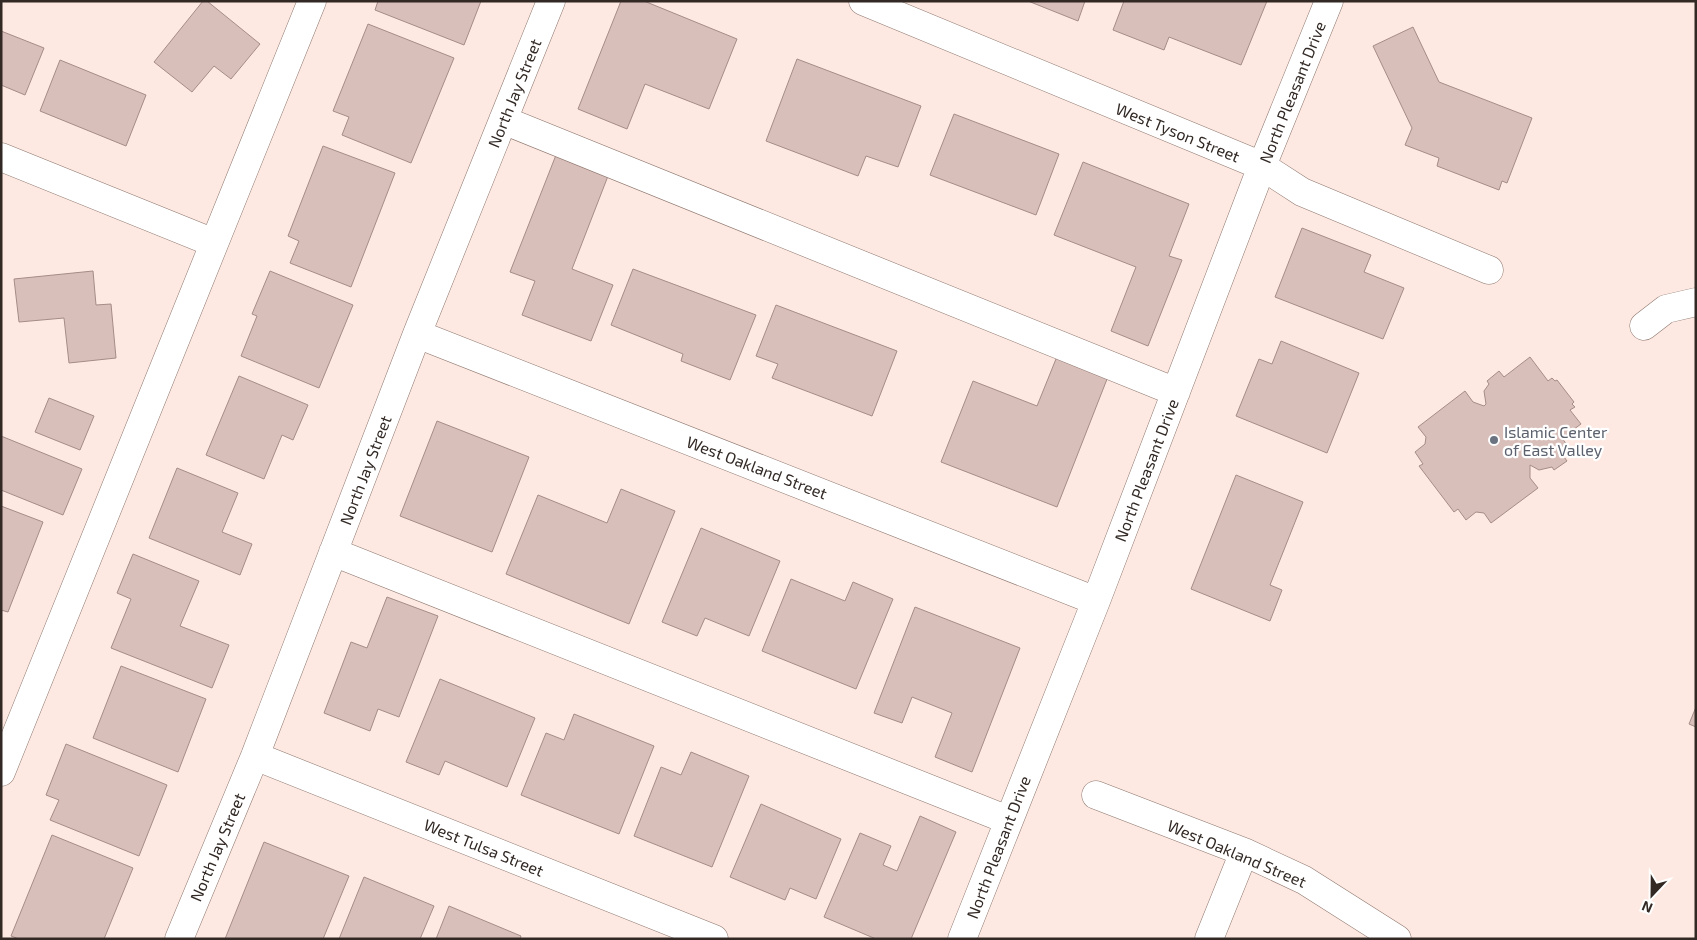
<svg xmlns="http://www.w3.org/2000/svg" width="1697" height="940" font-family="'Exo 2',sans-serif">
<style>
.building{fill:#d9bfba;stroke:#a58c87}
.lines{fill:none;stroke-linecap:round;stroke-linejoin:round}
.minor-casing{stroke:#8e776f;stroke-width:29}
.minor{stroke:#fff;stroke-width:28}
.worship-dot{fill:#6b7280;stroke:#fff;stroke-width:2}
.labels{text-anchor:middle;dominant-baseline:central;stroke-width:4.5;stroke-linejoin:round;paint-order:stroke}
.street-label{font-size:16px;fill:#322925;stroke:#fff}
.worship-label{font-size:16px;fill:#5b616d;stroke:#fff;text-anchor:start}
</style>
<rect width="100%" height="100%" fill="#fde9e1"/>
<path class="building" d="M 203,1 L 207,1 L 260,44 L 231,79 L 214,66 L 192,92 L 154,62 Z
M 378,1 L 481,1 L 464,45 L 375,10 Z
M 621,1 L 644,1 L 737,39 L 709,109 L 645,84 L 627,129 L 578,109 Z
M 1028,1 L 1085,1 L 1078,21 Z
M 1124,1 L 1267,1 L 1241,65 L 1169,37 L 1164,50 L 1113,30 Z
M 368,24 L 454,58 L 411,163 L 342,135 L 349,117 L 333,111 Z
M 1413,27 L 1439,82 L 1532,118 L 1507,183 L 1502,181 L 1499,190 L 1437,166 L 1439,158 L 1405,145 L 1412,128 L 1373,46 Z
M 1,31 L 44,48 L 25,95 L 1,85 Z
M 797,59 L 921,106 L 898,167 L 866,156 L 858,176 L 766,141 Z
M 60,60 L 146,95 L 126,146 L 40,111 Z
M 954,114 L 1059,154 L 1036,215 L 930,175 Z
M 323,146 L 395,173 L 351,287 L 290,263 L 299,241 L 288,236 Z
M 556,155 L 608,176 L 572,269 L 613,285 L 591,341 L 522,315 L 535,281 L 510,272 Z
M 1083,162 L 1189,204 L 1169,256 L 1182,260 L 1148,346 L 1111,331 L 1136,267 L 1054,235 Z
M 1302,228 L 1371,255 L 1364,272 L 1404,288 L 1383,339 L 1275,297 Z
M 633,269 L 756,315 L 730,380 L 681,361 L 683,354 L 611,325 Z
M 93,271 L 96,305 L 111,304 L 116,358 L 69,363 L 64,318 L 19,322 L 14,279 Z
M 270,271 L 353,305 L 319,388 L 241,356 L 257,316 L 252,314 Z
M 776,305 L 897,351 L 872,416 L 772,378 L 778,364 L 756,356 Z
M 1281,341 L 1359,373 L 1327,453 L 1236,416 L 1259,359 L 1272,364 Z
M 1058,354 L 1109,374 L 1057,507 L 941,462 L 973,381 L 1037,406 Z
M 1530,357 L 1548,381 L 1552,378 L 1555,381 L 1557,380 L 1574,402 L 1572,404 L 1575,407 L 1570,410 L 1581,424 L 1562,438 L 1570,449 L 1562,454 L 1567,461 L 1554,470 L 1552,467 L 1539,470 L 1530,465 L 1530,478 L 1538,488 L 1491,523 L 1484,513 L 1476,512 L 1466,520 L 1458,509 L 1454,512 L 1419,466 L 1423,464 L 1415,452 L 1425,444 L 1426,437 L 1418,427 L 1465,391 L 1473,402 L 1484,406 L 1486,404 L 1484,391 L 1489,384 L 1487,381 L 1499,371 L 1504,377 Z
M 239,376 L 308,405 L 293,440 L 282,435 L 264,479 L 206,455 Z
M 49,398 L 94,416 L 80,450 L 35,432 Z
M 437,421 L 529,457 L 492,552 L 400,516 Z
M 1,436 L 82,469 L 63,515 L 1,490 Z
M 177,468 L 238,493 L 222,532 L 252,544 L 240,575 L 149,538 Z
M 1236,475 L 1303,502 L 1270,585 L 1282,590 L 1270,621 L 1191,589 Z
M 621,489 L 675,511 L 629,624 L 506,574 L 538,495 L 607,523 Z
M 1,506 L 43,522 L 8,612 L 1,610 Z
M 701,528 L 780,561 L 749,636 L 705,618 L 697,636 L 662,622 Z
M 133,554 L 199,581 L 180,626 L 229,645 L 212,688 L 111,648 L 131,599 L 117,593 Z
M 791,579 L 845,601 L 853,582 L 893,599 L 856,689 L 762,651 Z
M 387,597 L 438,616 L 399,717 L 378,709 L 370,731 L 324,713 L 351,642 L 367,648 Z
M 915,607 L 1020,648 L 972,772 L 935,757 L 952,713 L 912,697 L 902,723 L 874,713 Z
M 121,666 L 206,699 L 178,772 L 93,738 Z
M 440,679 L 535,718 L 507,787 L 445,761 L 439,775 L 406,762 Z
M 1696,707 L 1696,727 L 1689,724 Z
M 574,714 L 654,746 L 619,834 L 521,795 L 546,733 L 564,740 Z
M 66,744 L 167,785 L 139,856 L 50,820 L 59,800 L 46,795 Z
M 691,752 L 749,776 L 712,867 L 634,836 L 661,767 L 681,775 Z
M 761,804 L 841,839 L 816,899 L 790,888 L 785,900 L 730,877 Z
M 920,816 L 956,832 L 911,939 L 876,939 L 824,917 L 860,833 L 891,846 L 883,865 L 897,871 Z
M 52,835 L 133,868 L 104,939 L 19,939 L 11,936 Z
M 264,842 L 349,876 L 323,939 L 225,939 Z
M 364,877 L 434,906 L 420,939 L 339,939 Z
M 449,906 L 521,936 L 520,939 L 436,939 Z"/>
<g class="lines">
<defs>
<path id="minor" d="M 863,1 L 1262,166 L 1302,192 L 1489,270
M 503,120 L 1176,392
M 1,157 L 214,243
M 1644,326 L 1666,309 L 1696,302
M 417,334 L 1096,601
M 333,552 L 1008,820
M 255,756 L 714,939
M 1,772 L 312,1
M 1096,795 L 1244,852 L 1304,880 L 1397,939
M 179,939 L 255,756 L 417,334 L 551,1
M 962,939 L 1096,601 L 1262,166 L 1329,1
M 1209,939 L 1244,852"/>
</defs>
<use href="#minor" class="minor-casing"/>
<use href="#minor" class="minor"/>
</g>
<circle class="worship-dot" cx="1494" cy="440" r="5"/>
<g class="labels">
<g class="street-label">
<text transform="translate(1292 92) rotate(-68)">North Pleasant Drive</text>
<text transform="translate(514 93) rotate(-68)">North Jay Street</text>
<text transform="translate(1178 132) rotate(22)">West Tyson Street</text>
<text transform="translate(757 467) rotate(21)">West Oakland Street</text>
<text transform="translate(365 470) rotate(-69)">North Jay Street</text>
<text transform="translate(1146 470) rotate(-69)">North Pleasant Drive</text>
<text transform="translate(217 847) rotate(-67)">North Jay Street</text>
<text transform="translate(484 847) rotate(22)">West Tulsa Street</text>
<text transform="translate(998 847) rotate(-69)">North Pleasant Drive</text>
<text transform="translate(1237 853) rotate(23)">West Oakland Street</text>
</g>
<g class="worship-label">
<text x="1504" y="431">Islamic Center<tspan x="1504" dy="18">of East Valley</tspan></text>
</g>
</g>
<rect width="1697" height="940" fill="none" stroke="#322925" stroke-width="5"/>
<g transform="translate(1652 895) rotate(202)" stroke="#ffffff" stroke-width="4" paint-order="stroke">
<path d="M0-4L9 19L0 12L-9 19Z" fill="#322925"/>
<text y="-8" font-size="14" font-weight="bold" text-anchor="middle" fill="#322925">N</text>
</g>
</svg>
